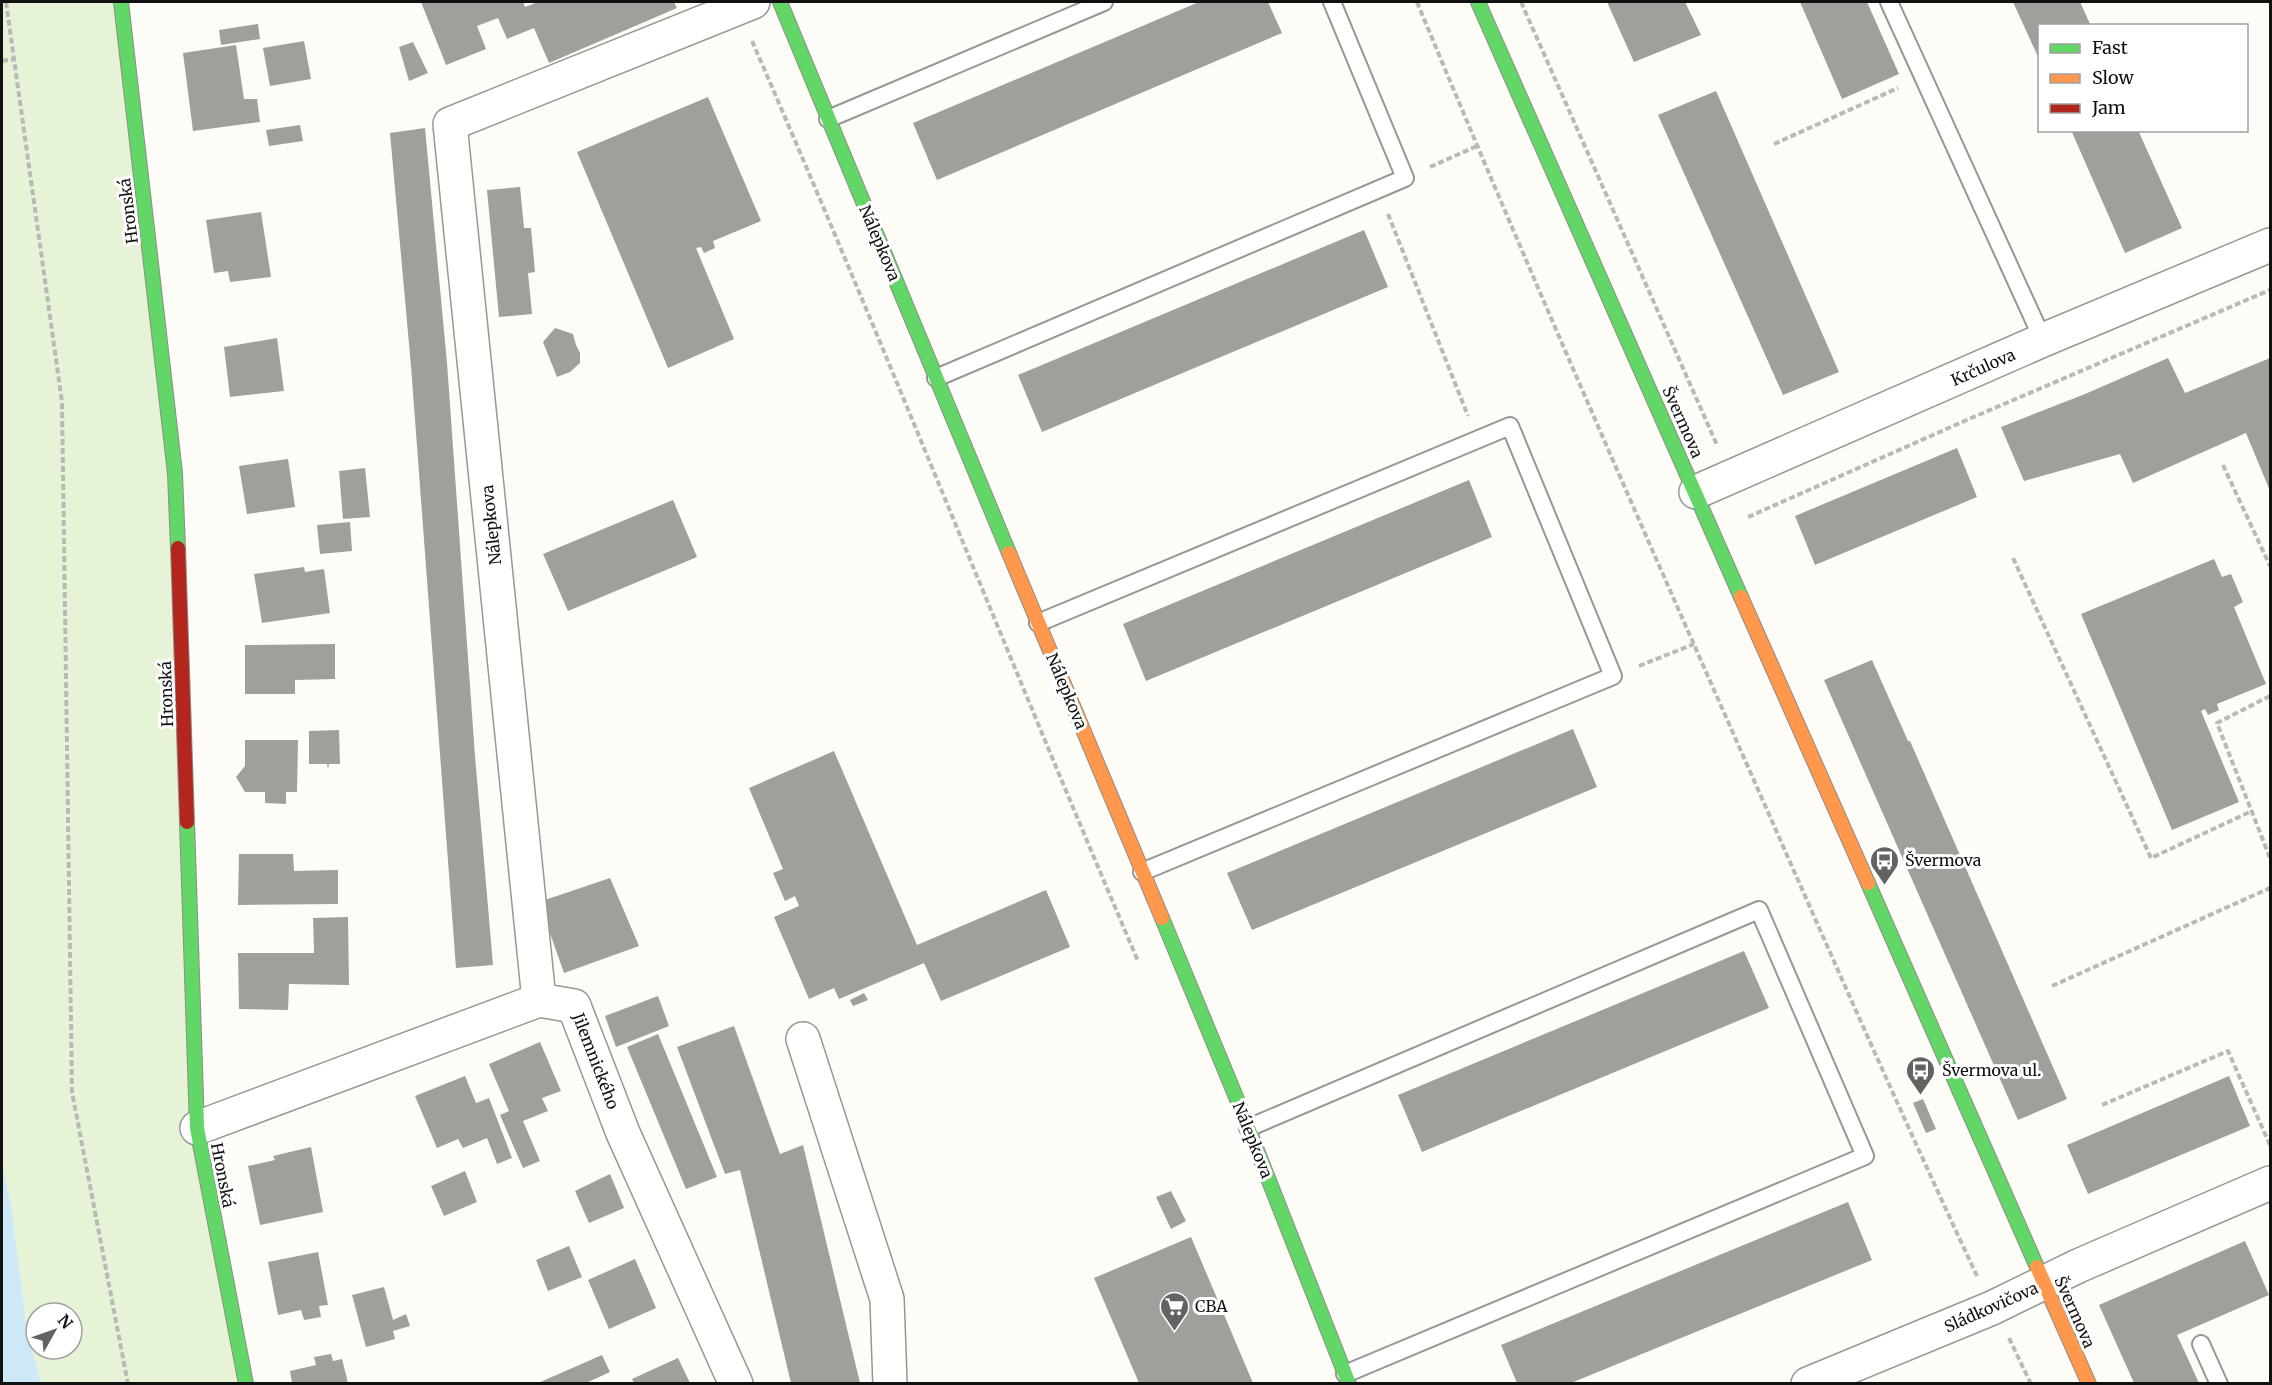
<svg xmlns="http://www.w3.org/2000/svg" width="2272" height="1385" font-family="Merriweather,serif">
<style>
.green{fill:#e7f3d7;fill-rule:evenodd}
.water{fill:#cde8f7}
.building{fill:#a19f9c}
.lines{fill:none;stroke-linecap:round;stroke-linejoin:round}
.lane-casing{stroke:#979795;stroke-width:20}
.street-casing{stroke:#979795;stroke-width:36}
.fast-casing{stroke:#8e8d8b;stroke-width:16}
.slow-casing{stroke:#8e8d8b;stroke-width:16}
.jam-casing{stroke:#8e8d8b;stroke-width:16}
.path{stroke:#b9b9b8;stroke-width:4;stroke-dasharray:6 3;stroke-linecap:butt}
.lane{stroke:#fffffe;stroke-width:16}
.street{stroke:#fffffe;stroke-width:33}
.fast{stroke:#63d668;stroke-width:14}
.slow{stroke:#ff974d;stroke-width:14}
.jam{stroke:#b3261e;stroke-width:14}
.labels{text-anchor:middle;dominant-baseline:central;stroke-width:6;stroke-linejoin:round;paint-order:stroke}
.street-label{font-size:16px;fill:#111;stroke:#fff}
.poi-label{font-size:16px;fill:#111;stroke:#fff;text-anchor:start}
</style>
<rect width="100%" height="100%" fill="#fdfcf7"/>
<path class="green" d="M 2,2 L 121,2 L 175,473 L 197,1128 L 246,1383 L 41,1383 L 27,1332 L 11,1205 L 2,1165 ZM 36,1313 L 72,1313 L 72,1349 L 36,1349 Z"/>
<path class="water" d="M 2,1165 L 11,1205 L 27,1332 L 41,1383 L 2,1383 Z"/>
<path class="building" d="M 421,2 L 523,2 L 525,7 L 538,2 L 674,2 L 677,8 L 549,63 L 534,28 L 507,39 L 498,18 L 477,26 L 486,49 L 446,65 Z
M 1199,2 L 1268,2 L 1282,33 L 937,180 L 913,123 Z
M 1607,2 L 1685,2 L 1701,35 L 1634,62 Z
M 1800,2 L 1867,2 L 1899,74 L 1842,99 Z
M 2013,2 L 2080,2 L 2091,26 L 2040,26 L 2040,61 Z
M 258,24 L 260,39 L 221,45 L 219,30 Z
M 304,41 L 311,79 L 270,86 L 263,48 Z
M 413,42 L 428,73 L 409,81 L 399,47 Z
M 236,45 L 244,99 L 257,99 L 260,122 L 193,131 L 183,53 Z
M 1716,91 L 1839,372 L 1783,395 L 1658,115 Z
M 708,97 L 761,221 L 713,241 L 715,248 L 704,253 L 701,247 L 696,248 L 734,339 L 668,368 L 577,152 Z
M 300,125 L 303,141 L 269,146 L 266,130 Z
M 425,128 L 447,363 L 475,756 L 493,965 L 456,968 L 411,366 L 390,133 Z
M 2071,130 L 2138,130 L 2182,228 L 2125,253 Z
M 520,187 L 524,228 L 531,228 L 535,272 L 528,273 L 532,314 L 499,317 L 487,190 Z
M 261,212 L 271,277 L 230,282 L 228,271 L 214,273 L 206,220 Z
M 1364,230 L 1388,287 L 1042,432 L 1018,375 Z
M 555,328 L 573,334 L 576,345 L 580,353 L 580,363 L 570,372 L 557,377 L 543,342 Z
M 277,338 L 284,391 L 230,397 L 224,347 Z
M 2168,358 L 2185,393 L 2270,358 L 2270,491 L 2246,433 L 2133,483 L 2120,454 L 2024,481 L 2001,427 L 2085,394 Z
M 1957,448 L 1977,497 L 1815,565 L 1795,516 Z
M 288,459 L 295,507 L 247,514 L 239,466 Z
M 365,468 L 370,517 L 343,519 L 339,471 Z
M 1469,480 L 1492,537 L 1146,681 L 1123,624 Z
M 673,500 L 697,557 L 568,611 L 543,554 Z
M 350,522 L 352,551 L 320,554 L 317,525 Z
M 2214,559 L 2222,577 L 2231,574 L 2243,602 L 2234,607 L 2266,684 L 2217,704 L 2219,710 L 2208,715 L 2205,709 L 2201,711 L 2239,802 L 2172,830 L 2081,614 Z
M 304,567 L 305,572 L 324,569 L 330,613 L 262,623 L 254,574 Z
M 335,644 L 335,679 L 295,680 L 295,694 L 245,694 L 245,645 Z
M 1872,660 L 1908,741 L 1910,741 L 2067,1099 L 2018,1120 L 1824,680 Z
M 1573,729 L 1597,787 L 1252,930 L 1227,873 Z
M 339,730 L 340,764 L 329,764 L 328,769 L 327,764 L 309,764 L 309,731 Z
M 245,740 L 298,740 L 297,792 L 286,792 L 286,804 L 265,803 L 265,792 L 245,792 L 236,777 L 245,766 Z
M 834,751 L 917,945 L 1046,890 L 1070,947 L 941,1001 L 924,963 L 839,999 L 834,988 L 809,999 L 774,917 L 799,906 L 795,896 L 785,901 L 773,873 L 783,869 L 749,788 Z
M 239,854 L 293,854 L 294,871 L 338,870 L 338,904 L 238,905 Z
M 610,878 L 639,946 L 564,973 L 539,902 Z
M 348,917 L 349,985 L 289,984 L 288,1010 L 239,1009 L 238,953 L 314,953 L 313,918 Z
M 1744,951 L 1769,1008 L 1422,1152 L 1398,1095 Z
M 864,993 L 868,1000 L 853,1006 L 850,1000 Z
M 658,996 L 669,1026 L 616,1047 L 605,1016 Z
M 734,1026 L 780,1154 L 803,1145 L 860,1383 L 791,1383 L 740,1170 L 725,1174 L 677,1047 Z
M 658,1034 L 717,1177 L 686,1189 L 627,1047 Z
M 540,1042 L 561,1091 L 542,1098 L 548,1111 L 523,1121 L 540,1161 L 523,1168 L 500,1115 L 509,1111 L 489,1064 Z
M 465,1076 L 476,1103 L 489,1098 L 512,1158 L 497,1164 L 487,1138 L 463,1148 L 458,1139 L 437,1148 L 415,1096 Z
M 2229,1076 L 2250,1126 L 2088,1194 L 2067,1145 Z
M 1923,1099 L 1936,1129 L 1926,1133 L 1913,1103 Z
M 311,1147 L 323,1212 L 260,1225 L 248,1166 L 275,1160 L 273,1156 Z
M 465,1171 L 477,1202 L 444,1216 L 431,1186 Z
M 610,1174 L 624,1208 L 589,1223 L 575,1191 Z
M 1171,1191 L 1186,1221 L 1171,1229 L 1156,1197 Z
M 1848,1202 L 1872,1260 L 1571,1383 L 1517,1383 L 1501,1345 Z
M 1191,1237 L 1253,1383 L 1139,1383 L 1094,1278 Z
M 2245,1241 L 2269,1295 L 2177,1335 L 2199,1383 L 2134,1383 L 2099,1305 Z
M 569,1246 L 582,1277 L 548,1291 L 536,1260 Z
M 318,1252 L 328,1305 L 319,1306 L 321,1317 L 304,1320 L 301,1310 L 278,1315 L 268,1262 Z
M 635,1259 L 656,1308 L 609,1329 L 588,1280 Z
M 384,1287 L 393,1320 L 406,1314 L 410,1326 L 393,1331 L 395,1339 L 366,1347 L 352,1295 Z
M 331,1354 L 333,1361 L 342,1359 L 348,1383 L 292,1383 L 290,1371 L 316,1365 L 314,1357 Z
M 602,1355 L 610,1372 L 586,1383 L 538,1383 Z
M 678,1358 L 690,1383 L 634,1383 L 632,1379 Z"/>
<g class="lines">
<defs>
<path id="lane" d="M 1889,2 L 2043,340
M 828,119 L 1104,2
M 936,378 L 1405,178 L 1332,2
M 1038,623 L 1510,426 L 1613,676 L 1142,872
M 1248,1128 L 1759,910 L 1865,1156 L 1345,1374
M 2201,1344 L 2219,1384"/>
<path id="street" d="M 1696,492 L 2043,340 L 2270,245
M 539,1000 L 450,124 L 753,2
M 803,1039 L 887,1299 L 890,1384
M 197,1128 L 539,1000 L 574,1006 L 623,1133 L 736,1384
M 1808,1384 L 1992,1308 L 2078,1266 L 2270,1183"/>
<path id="fast" d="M 121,2 L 175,473 L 178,548
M 780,2 L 1009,553
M 1478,2 L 1741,597
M 187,822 L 197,1128 L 246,1384
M 1868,883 L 2037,1267
M 1162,918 L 1236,1097 L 1349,1384"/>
<path id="slow" d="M 1009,553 L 1162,918
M 1741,597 L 1868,883
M 2037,1267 L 2089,1384"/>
<path id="jam" d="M 178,548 L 187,822"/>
</defs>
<use href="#lane" class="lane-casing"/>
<use href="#street" class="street-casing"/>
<use href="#fast" class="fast-casing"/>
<use href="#slow" class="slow-casing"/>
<use href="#jam" class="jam-casing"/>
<path class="path" d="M 6,2 L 62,402 L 72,1092 L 128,1384
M 1417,2 C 1515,238 1618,473 1722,708 C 1806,898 1889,1088 1977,1276
M 1521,2 L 1717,445
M 752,41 C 885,346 1007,655 1138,961
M 2,61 L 15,59
M 1774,144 L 1898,88
M 1430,167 L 1477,146
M 1388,214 L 1468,416
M 2223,465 L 2270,566
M 1748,517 L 1969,419 L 2270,290
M 2013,558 L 2151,858 L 2252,811
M 1639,666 L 1694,644
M 2270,696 L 2217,723 L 2270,858
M 2052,986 L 2270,888
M 2102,1105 L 2228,1051 L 2270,1145
M 2009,1338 L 2031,1384"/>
<use href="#lane" class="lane"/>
<use href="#street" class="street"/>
<use href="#fast" class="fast"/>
<use href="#slow" class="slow"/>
<use href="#jam" class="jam"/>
</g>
<defs>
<symbol id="bus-pin" viewBox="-11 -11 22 30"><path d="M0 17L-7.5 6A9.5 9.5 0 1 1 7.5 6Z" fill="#646362" stroke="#fff"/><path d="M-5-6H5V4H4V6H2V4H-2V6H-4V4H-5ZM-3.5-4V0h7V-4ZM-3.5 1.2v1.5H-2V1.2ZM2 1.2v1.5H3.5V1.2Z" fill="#fff"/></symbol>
<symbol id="supermarket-pin" viewBox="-11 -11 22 30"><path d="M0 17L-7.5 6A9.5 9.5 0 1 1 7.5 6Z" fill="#646362" stroke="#fff"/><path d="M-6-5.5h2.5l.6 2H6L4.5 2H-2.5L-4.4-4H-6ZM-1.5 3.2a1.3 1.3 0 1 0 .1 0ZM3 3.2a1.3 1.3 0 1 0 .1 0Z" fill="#fff"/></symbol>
</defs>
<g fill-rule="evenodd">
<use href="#bus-pin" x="1868" y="844" width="33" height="45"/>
<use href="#bus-pin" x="1904" y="1054" width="33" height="45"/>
<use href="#supermarket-pin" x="1158" y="1290" width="33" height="45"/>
</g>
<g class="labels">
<g class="street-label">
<text transform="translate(128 211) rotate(-97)">Hronská</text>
<text transform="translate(880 243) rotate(67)">Nálepkova</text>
<text transform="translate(1983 367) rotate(-24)">Krčulova</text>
<text transform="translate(1683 422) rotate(66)">Švermova</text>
<text transform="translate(491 525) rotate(-96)">Nálepkova</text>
<text transform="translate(1067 691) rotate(67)">Nálepkova</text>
<text transform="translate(166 694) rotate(-92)">Hronská</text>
<text transform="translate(596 1061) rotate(69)">Jilemnického</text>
<text transform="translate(1253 1140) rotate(68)">Nálepkova</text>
<text transform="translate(223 1175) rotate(79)">Hronská</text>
<text transform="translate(1991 1307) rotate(-24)">Sládkovičova</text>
<text transform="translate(2075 1312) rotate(66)">Švermova</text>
</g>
<g class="poi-label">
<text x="1905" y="860">Švermova</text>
<text x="1942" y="1070">Švermova ul.</text>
<text x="1195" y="1306">CBA</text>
</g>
</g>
<rect width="2272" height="1385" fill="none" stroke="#111111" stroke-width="6"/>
<rect x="2038" y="24" width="210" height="108" fill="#ffffff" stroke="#a0a0a0" stroke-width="1.5"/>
<rect x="2050" y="44" width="30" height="9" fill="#63d668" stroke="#a0a0a0" stroke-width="1.5"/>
<text x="2092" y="54" font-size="18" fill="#111111">Fast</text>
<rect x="2050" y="74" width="30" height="9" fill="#ff974d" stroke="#a0a0a0" stroke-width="1.5"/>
<text x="2092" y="84" font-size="18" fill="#111111">Slow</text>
<rect x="2050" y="104" width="30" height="9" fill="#b3261e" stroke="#a0a0a0" stroke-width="1.5"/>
<text x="2092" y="114" font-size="18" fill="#111111">Jam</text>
<g transform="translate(54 1331) rotate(50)"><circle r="28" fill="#ffffff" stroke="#a0a0a0" stroke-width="1.5"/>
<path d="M0-4.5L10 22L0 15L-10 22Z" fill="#646362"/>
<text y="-9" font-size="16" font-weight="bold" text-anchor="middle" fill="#111111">N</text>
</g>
</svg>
